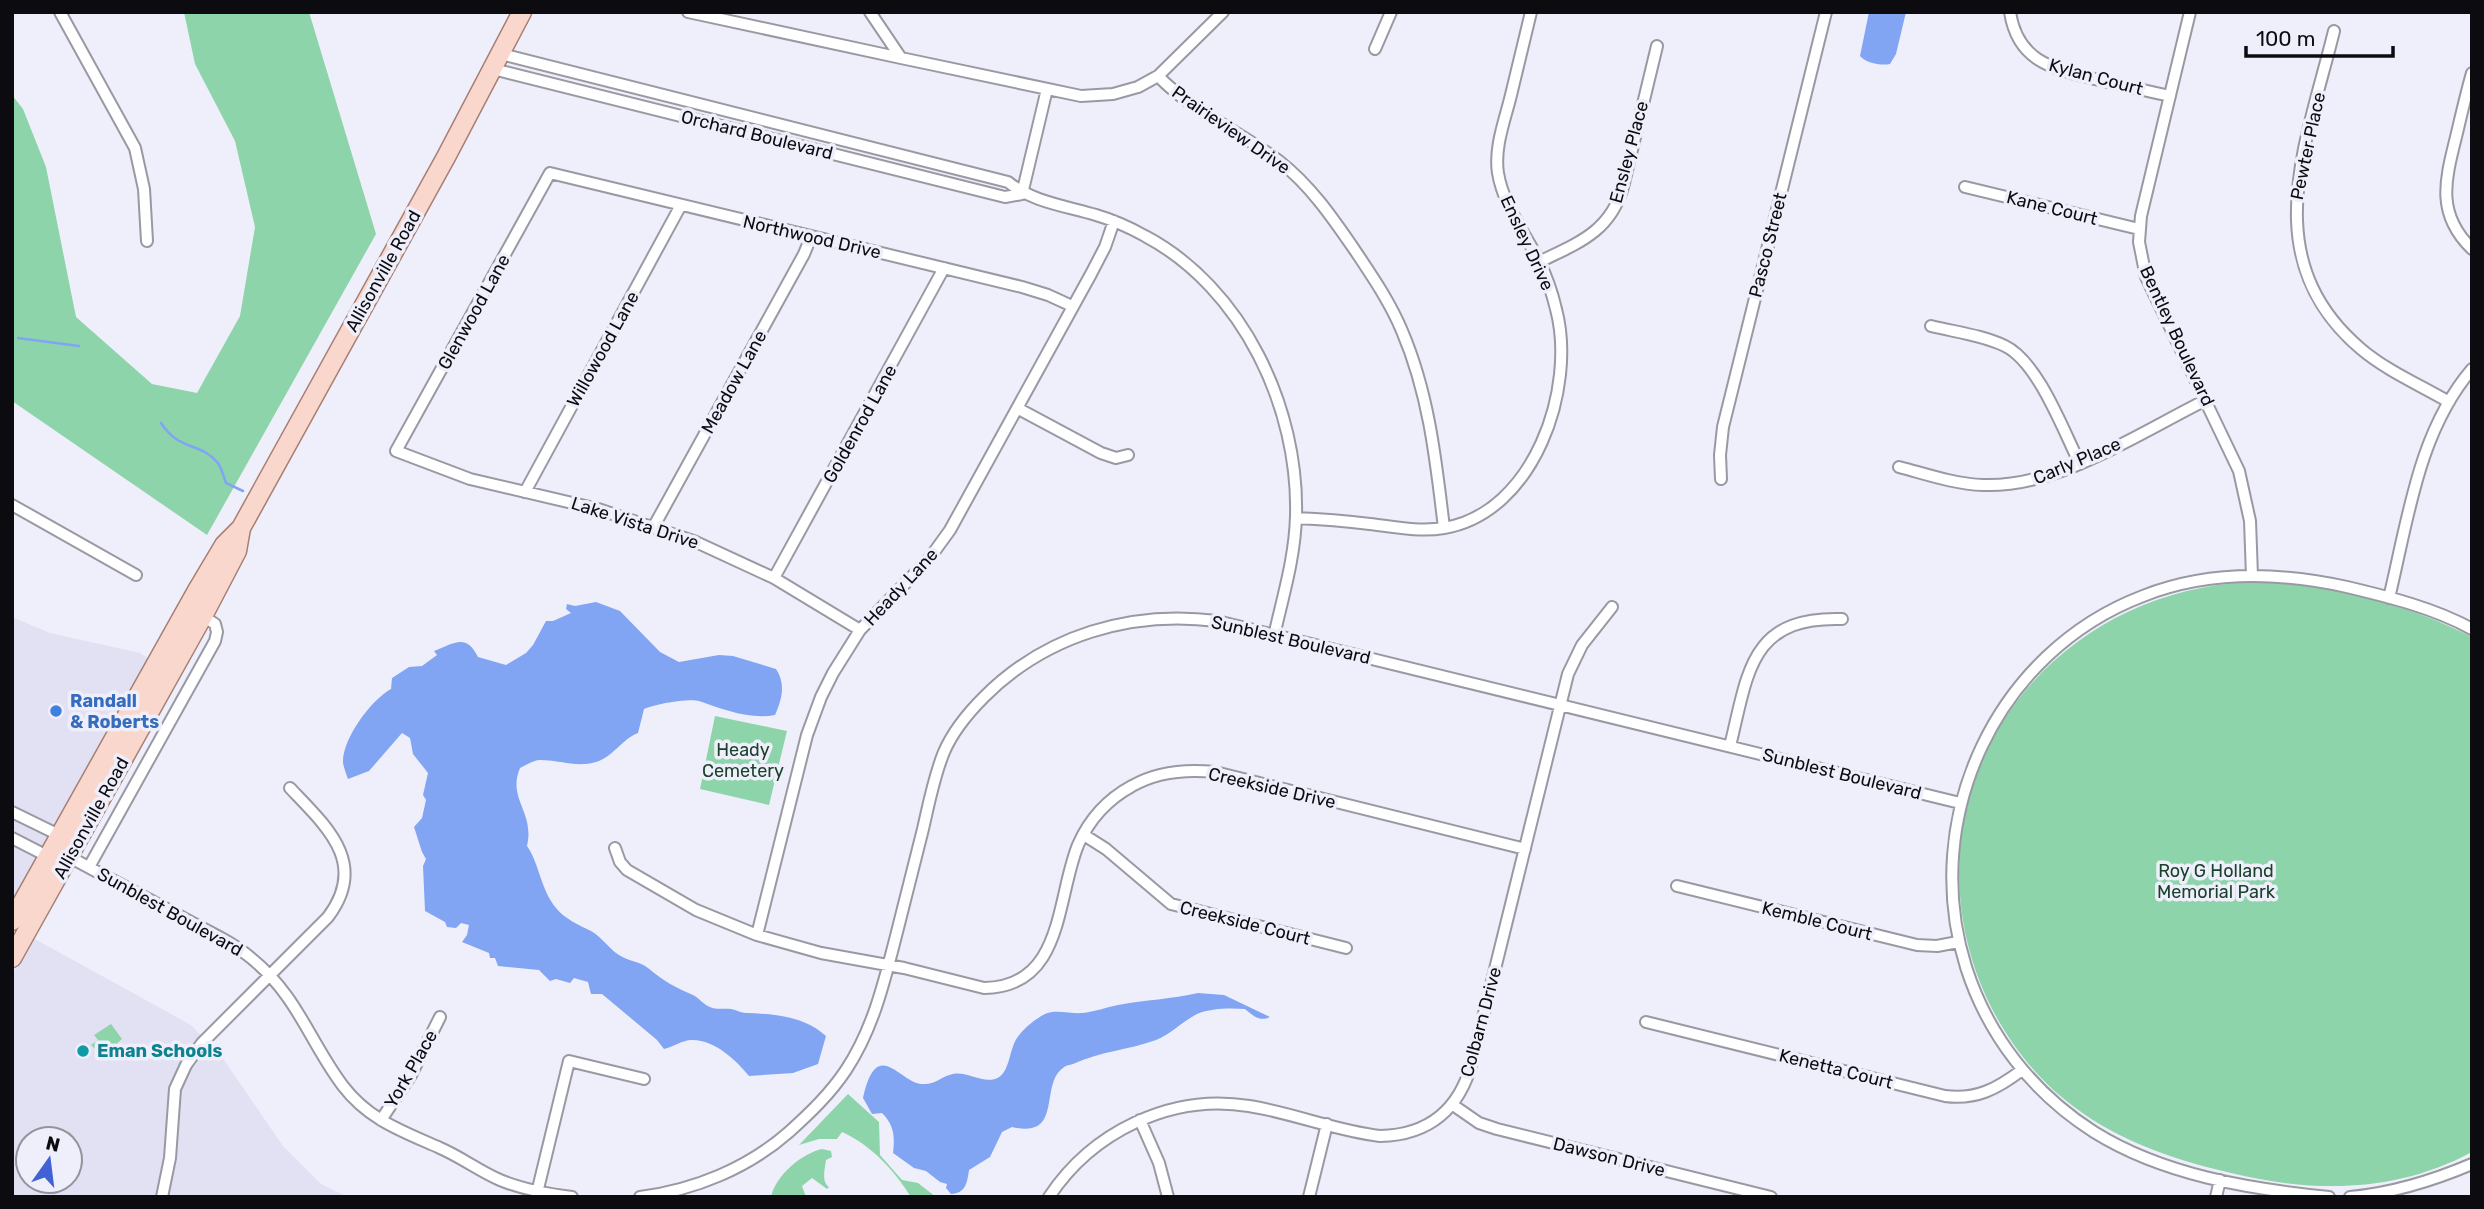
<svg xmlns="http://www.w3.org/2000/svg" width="2484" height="1209" font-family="Rubik,sans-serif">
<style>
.built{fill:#e1e1f3;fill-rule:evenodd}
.green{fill:#8ed4aa}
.water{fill:#81a5f3}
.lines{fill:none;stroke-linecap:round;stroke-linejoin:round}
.stream{stroke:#81a5f3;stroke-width:2.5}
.minor-casing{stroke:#9999a3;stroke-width:14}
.primary-casing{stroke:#a57f74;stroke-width:21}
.minor{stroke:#fff;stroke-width:10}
.primary{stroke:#fad7cc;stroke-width:18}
.shop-dot{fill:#3f7fe0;stroke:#efeffb;stroke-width:2.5}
.culture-dot{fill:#0f9aa8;stroke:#efeffb;stroke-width:2.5}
.labels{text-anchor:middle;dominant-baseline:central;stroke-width:7;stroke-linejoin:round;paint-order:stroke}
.street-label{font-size:18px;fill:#0c0c10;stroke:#efeffb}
.shop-label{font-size:18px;font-weight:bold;fill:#366cbe;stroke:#efeffb;text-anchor:start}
.park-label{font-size:18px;fill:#19412b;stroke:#efeffb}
.culture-label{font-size:18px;font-weight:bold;fill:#0d838f;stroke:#efeffb;text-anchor:start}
</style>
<rect width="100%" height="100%" fill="#efeffb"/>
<path class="built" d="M 12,617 L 50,633 L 140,653 L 153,661 L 12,914 Z
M 33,938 L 191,1025 L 224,1060 L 283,1146 L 321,1184 L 348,1197 L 12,1197 L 12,974 ZM 28,1139 L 70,1139 L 70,1181 L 28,1181 Z"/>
<path class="green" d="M 184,12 L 309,12 L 376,234 L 207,535 L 12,401 L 12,95 L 23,109 L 46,167 L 76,317 L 152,384 L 197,393 L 240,316 L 255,227 L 235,141 L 195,64 Z
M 2252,582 C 2327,584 2405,603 2472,637 L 2472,1152 C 2396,1193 2313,1193 2231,1173 C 2171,1159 2112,1139 2064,1099 C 2020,1063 1987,1011 1971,956 C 1916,764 2058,589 2252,582 Z
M 715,716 L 787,731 L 769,805 L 700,789 Z
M 111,1024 L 122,1039 L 103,1056 L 91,1045 L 98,1040 L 94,1035 Z
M 848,1094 L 879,1122 L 880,1155 L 902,1180 L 918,1183 L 936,1197 L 911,1197 C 894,1170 871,1145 842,1132 L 837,1139 L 819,1139 L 799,1145 Z
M 822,1149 L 831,1151 L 832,1157 L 826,1160 C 825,1169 821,1181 829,1187 L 827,1189 L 812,1178 L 802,1186 L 806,1197 L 771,1197 C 776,1175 801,1154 822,1149 Z"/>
<path class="water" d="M 1869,12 L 1906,12 L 1896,54 L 1890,64 C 1881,66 1866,63 1860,56 Z
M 596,602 L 620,611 L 660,652 L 679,662 L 719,655 L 733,656 L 776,669 C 786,684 782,699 775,715 C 750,720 722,709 699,701 C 689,698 655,704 644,709 L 638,733 C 622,739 613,757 596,762 C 577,768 560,760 540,760 C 534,760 526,765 520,768 C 507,799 535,812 527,846 C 540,865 540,888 556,908 C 565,919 579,925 591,931 C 602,937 609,949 619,955 C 628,961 641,962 648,968 C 662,980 676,988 693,995 C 699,998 704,1005 710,1007 C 716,1010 725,1008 731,1009 C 737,1010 741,1013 746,1013 C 775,1014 804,1016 826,1036 L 818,1064 L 793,1073 L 749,1076 C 736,1060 714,1039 691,1040 C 683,1040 673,1047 664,1049 L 657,1040 L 602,994 L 591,994 L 588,982 L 574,978 L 570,983 L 556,979 L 550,981 L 539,970 L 498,966 L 495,958 L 490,958 L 489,953 L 462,942 L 467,935 L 469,925 L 461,923 L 456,928 L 447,927 L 445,922 L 425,911 L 423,866 L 426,859 L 422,852 L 414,827 L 422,818 L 426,800 L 423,795 L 428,773 L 413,754 L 410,738 L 402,733 L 369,771 L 348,779 C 346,774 344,768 343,763 C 342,739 371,700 391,689 L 392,678 L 409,667 L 422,666 L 437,655 L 434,651 C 453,644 466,632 478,657 L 506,665 L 526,653 L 533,645 L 546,621 L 553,621 L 571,613 L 566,609 L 567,604 L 575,606 Z
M 1198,993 L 1224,995 L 1270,1017 C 1260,1022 1253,1016 1245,1009 C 1230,1008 1211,1008 1197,1014 C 1183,1021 1171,1034 1156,1040 C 1129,1050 1101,1051 1073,1064 C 1070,1065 1066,1065 1063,1068 C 1039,1085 1064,1139 1012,1127 L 1002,1132 L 990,1157 L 969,1170 C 967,1183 966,1193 951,1194 L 946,1188 L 947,1184 L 940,1182 L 926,1171 L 914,1168 L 893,1153 C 895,1136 894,1125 882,1113 L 872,1114 L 863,1098 C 877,1034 900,1084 923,1084 C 935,1085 942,1076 953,1074 C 967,1071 981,1083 995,1079 C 1010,1075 1009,1049 1017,1038 C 1023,1029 1035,1019 1045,1014 C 1055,1009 1071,1014 1082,1013 C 1095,1012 1106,1007 1118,1005 C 1145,1000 1172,999 1198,993 Z"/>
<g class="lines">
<path class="stream" d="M 18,338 L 79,346
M 161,423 C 179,451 200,442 217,462 C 222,467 223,476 226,483 L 243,491"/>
<defs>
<path id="minor" d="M 60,12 L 135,148 L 144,189 L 147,241
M 688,12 L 901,58 L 870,12
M 2010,12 C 2018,64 2056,69 2099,80 C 2123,85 2146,91 2170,96
M 2190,12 L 2141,216 L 2139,242 L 2146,277 L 2239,471 L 2250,521 L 2252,576
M 2334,31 C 2306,145 2255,259 2361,349 C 2387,371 2420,385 2449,402
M 1375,49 L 1391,12
M 501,54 L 1008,182 C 1032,202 1066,206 1096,215 C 1113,220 1129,227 1145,236 C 1243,288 1299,408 1296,516 C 1295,557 1283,596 1274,636
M 901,58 L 1081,96 L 1113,94 L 1138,87 L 1158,76 L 1223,12
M 493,69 L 1005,197 L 1022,194
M 2472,73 C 2466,94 2461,116 2456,137 C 2445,181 2436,214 2472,249
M 1158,76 C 1193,112 1239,131 1279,161 C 1310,185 1332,217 1354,249 C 1372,276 1390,302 1402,331 C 1429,394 1436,461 1444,528
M 1965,187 L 2139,229
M 1022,194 L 1047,89
M 1539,262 C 1578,243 1610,232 1623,187 L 1657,46
M 1931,326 C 1955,332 1982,335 2005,346 C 2038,362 2063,430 2080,464
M 1017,408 L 1101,453 L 1116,458 L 1128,455
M 1899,467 C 1926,474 1954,484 1983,485 C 2059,488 2139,433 2206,400
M 1721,479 L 1720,455 L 1723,427 L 1826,12
M 525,492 L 681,205
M 12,505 L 136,575
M 1296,518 C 1321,519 1346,521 1370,524 C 1395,527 1420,532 1444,528 C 1534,513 1577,388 1556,309 C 1552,292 1546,275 1538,259 C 1524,232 1503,204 1498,173 C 1494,147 1505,120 1511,95 C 1518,67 1524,40 1531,12
M 654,526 L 804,254 L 811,237
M 774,578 L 944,268
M 2389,598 C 2408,520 2418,432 2472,369
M 860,630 L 774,578 L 696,542 L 598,509 L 470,479 L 396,451 L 550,173 L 1022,287 L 1048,295 L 1072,306
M 1730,746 C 1748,674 1749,616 1842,619
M 12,812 L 61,836
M 1084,835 L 1106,849 L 1171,904 L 1346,948
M 12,838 L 49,857
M 615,848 L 620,862 L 627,870 L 696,910 L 757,935 L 821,953 L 904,968 L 984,988 C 1064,987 1056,899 1078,845 C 1089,820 1108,799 1132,786 C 1158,771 1186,769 1215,772 L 1525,849
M 66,855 C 106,877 147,898 187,920 C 209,932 232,942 251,958 C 298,996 309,1041 343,1086 C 369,1120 402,1131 440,1148 C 461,1157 479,1171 500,1180 C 524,1190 548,1194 572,1197
M 89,867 L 215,641 L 217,632 L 215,624 L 203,616
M 1677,886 L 1917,945 L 1937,946 L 1958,942
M 757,935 L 807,735 L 821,697 L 833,673 L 860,630 L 929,559 L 950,530 L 1091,274 L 1105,247 L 1114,221
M 1646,1022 L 1945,1096 C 1976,1100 1997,1089 2022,1070
M 1453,1105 L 1479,1123 L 1497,1129 L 1771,1197
M 381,1120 L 411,1075 L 440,1017
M 1140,1120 L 1159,1163 L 1168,1197
M 162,1197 L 170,1158 L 175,1089 L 186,1065 L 202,1043 L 328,917 C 369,863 326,826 290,788
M 536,1197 L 569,1061 L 644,1079
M 640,1197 C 695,1190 748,1168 789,1132 C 810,1113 830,1094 846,1070 C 873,1029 884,983 896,936 C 905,901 914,865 923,829 C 929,803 934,776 944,752 C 953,731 968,713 984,697 C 1046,635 1131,610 1217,621 L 1960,803
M 1049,1197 C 1092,1132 1171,1093 1249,1106 C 1293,1113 1336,1131 1380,1136 C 1430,1135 1460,1108 1472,1062 L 1568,674 L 1582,645 L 1612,607
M 1309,1197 L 1327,1124
M 2216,1197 L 2220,1180
M 2329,1197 C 2249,1189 2163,1175 2094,1132 C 2033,1093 1988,1036 1966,967 C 1919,818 1996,652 2143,596 C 2209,570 2279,572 2347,587 C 2389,597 2434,608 2472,629
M 2350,1197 C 2394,1193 2432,1181 2472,1164"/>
<path id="primary" d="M 12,921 L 199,587 L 224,545 L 241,528 L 446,157 L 522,12
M 12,958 L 203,616 L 237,551 L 241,528"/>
</defs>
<use href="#minor" class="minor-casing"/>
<use href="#primary" class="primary-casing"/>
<use href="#minor" class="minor"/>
<use href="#primary" class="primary"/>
</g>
<circle class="shop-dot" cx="56" cy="711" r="7"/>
<circle class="culture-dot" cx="83" cy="1051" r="7"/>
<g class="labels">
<g class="street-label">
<text transform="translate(2096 77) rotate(15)">Kylan Court</text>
<text transform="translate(1231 130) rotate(35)">Prairieview Drive</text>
<text transform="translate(757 135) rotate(14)">Orchard Boulevard</text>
<text transform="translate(2308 146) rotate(-78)">Pewter Place</text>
<text transform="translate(1629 152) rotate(-75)">Ensley Place</text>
<text transform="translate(2052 208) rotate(14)">Kane Court</text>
<text transform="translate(812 237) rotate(13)">Northwood Drive</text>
<text transform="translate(1527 243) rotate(65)">Ensley Drive</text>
<text transform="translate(1768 245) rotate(-76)">Pasco Street</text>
<text transform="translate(383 271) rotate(-61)">Allisonville Road</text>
<text transform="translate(474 312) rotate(-61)">Glenwood Lane</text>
<text transform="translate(2177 336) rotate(65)">Bentley Boulevard</text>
<text transform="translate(603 349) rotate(-61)">Willowood Lane</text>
<text transform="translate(734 382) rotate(-61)">Meadow Lane</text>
<text transform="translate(860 424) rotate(-61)">Goldenrod Lane</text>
<text transform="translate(2077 461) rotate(-23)">Carly Place</text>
<text transform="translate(635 523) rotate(18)">Lake Vista Drive</text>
<text transform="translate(901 587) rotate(-47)">Heady Lane</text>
<text transform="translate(1291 640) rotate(13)">Sunblest Boulevard</text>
<text transform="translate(1842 774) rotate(14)">Sunblest Boulevard</text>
<text transform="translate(1272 788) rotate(13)">Creekside Drive</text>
<text transform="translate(91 818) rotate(-61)">Allisonville Road</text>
<text transform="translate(170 912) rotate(29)">Sunblest Boulevard</text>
<text transform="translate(1817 921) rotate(14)">Kemble Court</text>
<text transform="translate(1245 923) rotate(14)">Creekside Court</text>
<text transform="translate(1481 1022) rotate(-75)">Colbarn Drive</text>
<text transform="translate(411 1069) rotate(-60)">York Place</text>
<text transform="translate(1836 1069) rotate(14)">Kenetta Court</text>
<text transform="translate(1609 1157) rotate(14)">Dawson Drive</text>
</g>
<g class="shop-label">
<text x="70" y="701">Randall<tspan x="70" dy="21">&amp; Roberts</tspan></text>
</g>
<g class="park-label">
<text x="743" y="750">Heady<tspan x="743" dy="21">Cemetery</tspan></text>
<text x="2216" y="871">Roy G Holland<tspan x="2216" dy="21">Memorial Park</tspan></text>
</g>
<g class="culture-label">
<text x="97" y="1051">Eman Schools</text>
</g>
</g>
<rect width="2484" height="1209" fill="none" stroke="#0c0c10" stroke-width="28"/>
<g transform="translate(49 1160) rotate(14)"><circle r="33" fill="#efeffb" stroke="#94949d" stroke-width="2"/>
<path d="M0-5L12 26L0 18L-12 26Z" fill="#4161d4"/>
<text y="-10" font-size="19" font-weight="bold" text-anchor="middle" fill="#0c0c10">N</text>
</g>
<path d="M2246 46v10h147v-10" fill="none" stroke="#0c0c10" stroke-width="3.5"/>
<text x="2256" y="46" font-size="21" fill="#0c0c10" stroke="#efeffb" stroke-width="5" paint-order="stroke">100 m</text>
</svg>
